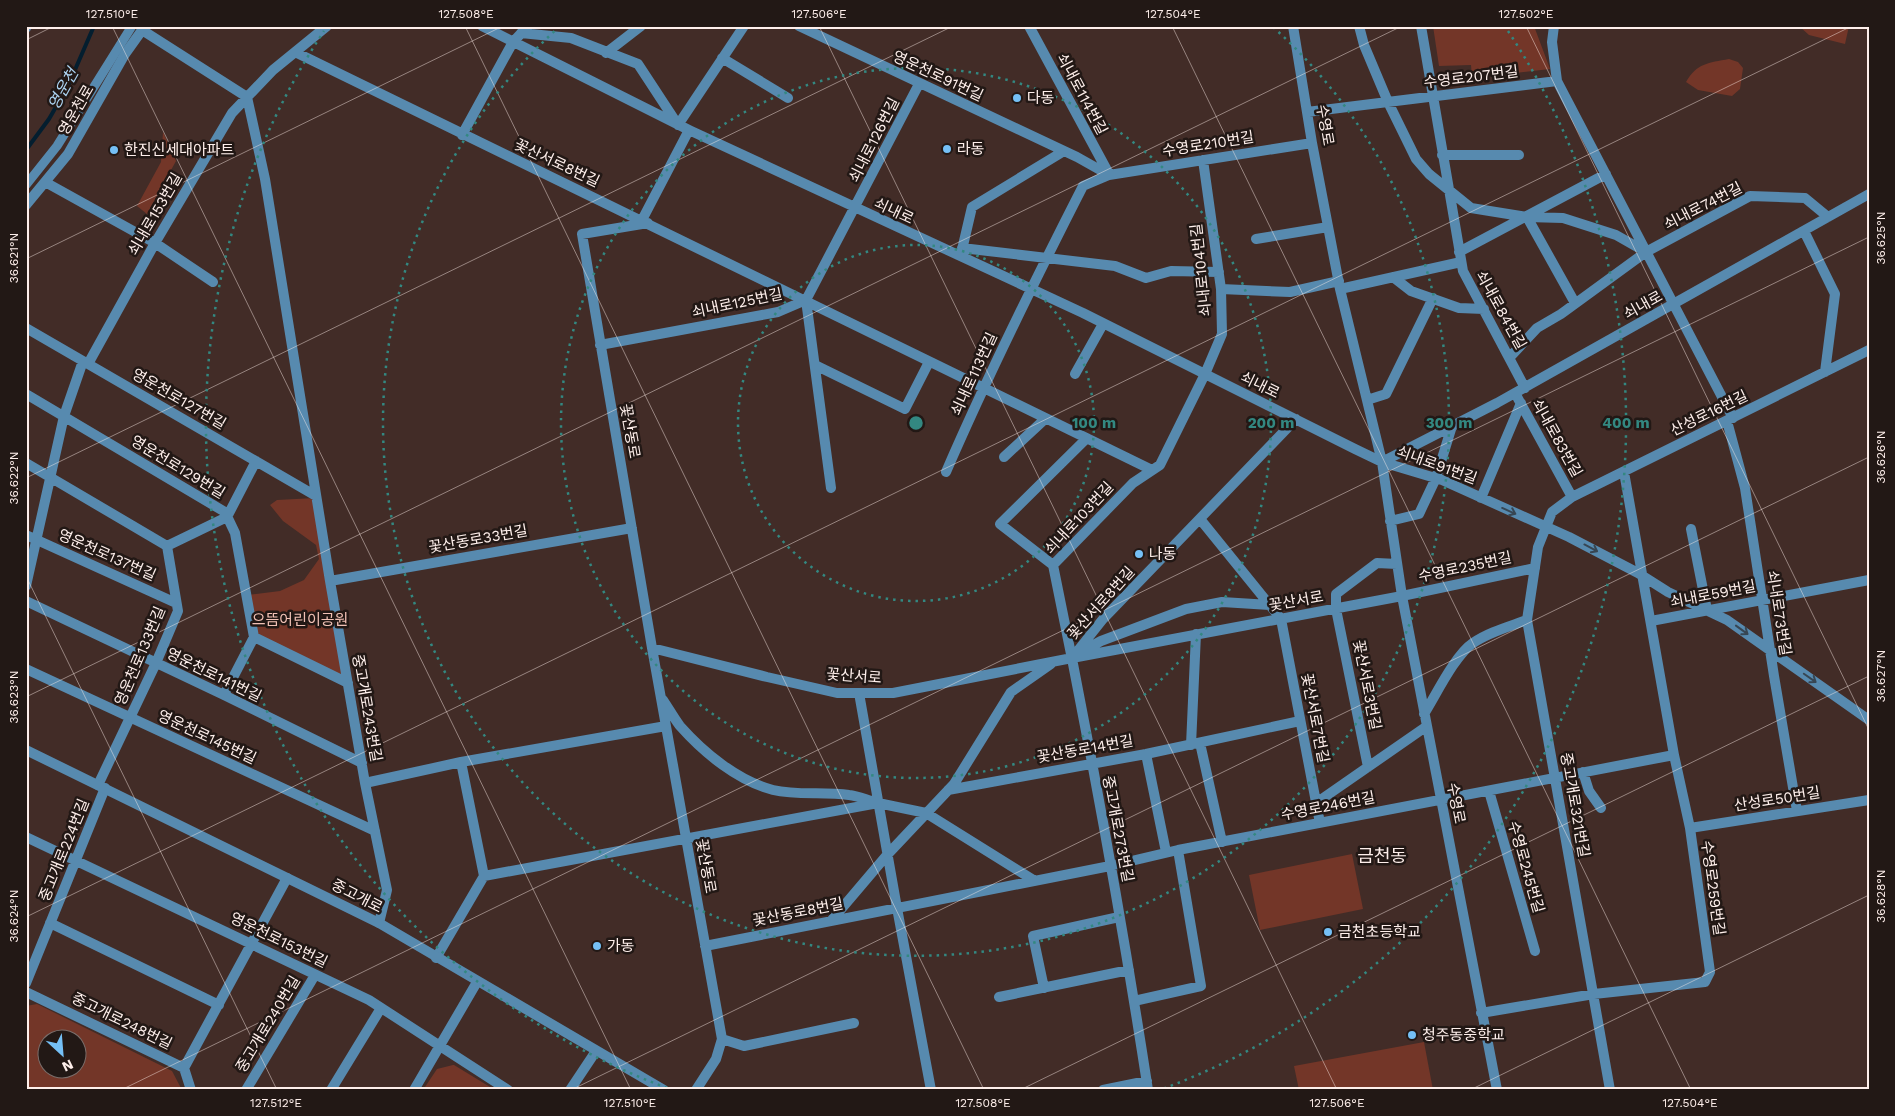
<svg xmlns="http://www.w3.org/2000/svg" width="1895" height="1116" font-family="'Work Sans','Noto Sans KR',sans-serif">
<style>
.green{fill:#733628;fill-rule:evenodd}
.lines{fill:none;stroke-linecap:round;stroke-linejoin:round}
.stream{stroke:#041e2f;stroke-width:4}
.pedestrian{stroke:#578aaf;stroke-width:9}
.minor{stroke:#578aaf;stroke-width:10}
.tertiary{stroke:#578aaf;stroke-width:10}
.oneway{stroke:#374653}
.ticks{fill:none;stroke:#feefeb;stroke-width:1;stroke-opacity:0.45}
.ring{fill:none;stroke:#338881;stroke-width:2.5;stroke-dasharray:2.5 5}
.poi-dot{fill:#75c0f6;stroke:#221815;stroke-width:2}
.labels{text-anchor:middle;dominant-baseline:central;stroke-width:5;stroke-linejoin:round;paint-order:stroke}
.street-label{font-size:15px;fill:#feefeb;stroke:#221815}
.poi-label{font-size:15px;fill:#feefeb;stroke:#221815;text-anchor:start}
.park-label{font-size:15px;fill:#f1c1b5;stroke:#221815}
.water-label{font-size:16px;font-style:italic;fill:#add4f2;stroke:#221815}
.quarter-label{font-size:18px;fill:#feefeb;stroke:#221815}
.centre{fill:#338881;stroke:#221815;stroke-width:2.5}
.ring-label{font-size:15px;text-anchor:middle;font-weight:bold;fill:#338881;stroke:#221815;stroke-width:5;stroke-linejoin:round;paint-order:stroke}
.neatline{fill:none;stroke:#feefeb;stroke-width:2}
.ticks-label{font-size:12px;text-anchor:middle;fill:#feefeb}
</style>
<rect width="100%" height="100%" fill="#422c27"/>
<path class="green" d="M 1433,26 L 1534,26 L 1550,69 L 1472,78 L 1471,65 L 1439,66 Z
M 1799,26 L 1849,26 L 1845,44 L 1809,35 Z
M 1729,59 L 1738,62 L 1743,68 L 1740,89 L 1732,96 L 1698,90 L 1686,82 C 1697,63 1708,63 1729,59 Z
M 163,132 L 176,161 L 147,214 L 137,206 L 161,162 Z
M 315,498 L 346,680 L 255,636 L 247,595 L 280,591 L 304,580 L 319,559 L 316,545 L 283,521 L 270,505 L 277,500 Z
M 1352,854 L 1363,909 L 1260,930 L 1249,875 Z
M 37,1004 L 172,1071 L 182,1090 L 26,1090 L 26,1006 ZM 78,1038 L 78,1068 L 48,1068 L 48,1038 Z
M 1424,1042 L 1433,1090 L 1299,1090 L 1294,1066 Z
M 453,1065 L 454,1065 L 495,1090 L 423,1090 L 437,1069 Z"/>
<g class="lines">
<path class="stream" d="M 26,150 L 49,119 L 68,86 L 94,26"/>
<path class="pedestrian" d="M 26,185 L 57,146 L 132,26"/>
<path class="minor" d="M 482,26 L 689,130 L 1083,313 L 1355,449 L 1382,462 L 1442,480 L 1569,537 L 1638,573 L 1668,592 L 1727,620 L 1869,720
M 799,26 L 1077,157 L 1109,175
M 1029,26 L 1109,174
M 1293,26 L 1312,143 L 1340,289 L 1382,462 L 1402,596 L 1497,1090
M 1359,26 L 1364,45 L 1388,102 L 1416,159 L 1429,174 L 1471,208 L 1527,217 L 1563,218 L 1616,235 L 1646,252
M 1421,26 L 1463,271 L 1525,388
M 1554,26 L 1552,42 L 1557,81 L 1733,418
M 142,30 L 247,97 L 265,179 L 330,581 L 365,783 L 387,890 L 379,923
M 521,33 L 571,38 L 638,64 L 678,125 L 744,26
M 295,52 L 1152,470
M 606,53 L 641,26
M 722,58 L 788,98
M 1307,112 L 1557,81
M 462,135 L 513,42 L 528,26
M 1442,155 L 1519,155
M 45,182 L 155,243 L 213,282
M 26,205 L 68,154 L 125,54 L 145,26
M 1527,217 L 1575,303
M 642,220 L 689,130
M 648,223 L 582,234 L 652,648 L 722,1039 L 716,1059 L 696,1090
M 1804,231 L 1835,294 L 1825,372
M 1256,239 L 1328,227
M 962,248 L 1115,266 L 1146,278 L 1171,271 L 1219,272
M 1459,252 L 1606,174
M 961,254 L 972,207 L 1064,151
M 1393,277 L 1411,291 L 1459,308 L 1484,309
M 1221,289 L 1290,292 L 1339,281
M 1340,289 L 1461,262
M 806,300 L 831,488
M 26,328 L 316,496
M 600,345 L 778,312 L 806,300 L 919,84
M 1510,357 L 1537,328 L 1561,314 L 1646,252 L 1750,196 L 1805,198 L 1828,217
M 88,364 L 155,243 L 232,113 L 273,70 L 327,26
M 815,365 L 905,409 L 929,362
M 1075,374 L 1103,324
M 1515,393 L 1572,497
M 26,394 L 225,512 L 235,533 L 254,637 L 224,695
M 1367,400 L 1386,394 L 1433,298
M 1727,421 L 1745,488 L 1774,676 L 1797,811
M 1004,457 L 1045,419
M 1382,462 L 1497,403 L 1869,194
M 26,463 L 167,546 L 178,611 L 156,663 L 98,785
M 946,472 C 988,375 1035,280 1083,186 L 1109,175 L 1312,143
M 1481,498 L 1521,403
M 1200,519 L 1281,619 L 1320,823
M 1390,521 L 1419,514 L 1436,478 L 1452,426
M 1691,529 L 1707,610
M 26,535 L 176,603
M 167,546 L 227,517 L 256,461
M 1053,565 L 1000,524 L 1087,438
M 330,581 L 632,528
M 26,586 L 64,416 L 83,361
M 26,601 L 224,695 L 362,763
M 1651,621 L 1869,580
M 254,637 L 348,683
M 652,648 L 767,677 L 837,693 L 893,693 L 1072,658 L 1402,596 L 1535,568
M 1079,653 L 1101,641 L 1186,609 L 1222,602 L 1270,605
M 1072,658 L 1103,619 L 1296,419
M 26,669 L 375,831
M 859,693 L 897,908 L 931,1090
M 663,700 C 669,709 674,718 680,726 C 704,753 738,781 773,790 C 798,796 824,791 849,795 C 858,796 867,800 875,802
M 1424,714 C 1436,695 1455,655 1473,643 C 1489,632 1508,627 1527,620
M 1200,743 L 1222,842
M 1191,745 L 1196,634
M 1146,754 L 1166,852
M 461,762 L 484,876
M 1368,767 L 1336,609 L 1336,594 L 1377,563 L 1397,564
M 1583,772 L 1589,791 L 1601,808
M 365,783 L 461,762 L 666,726
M 948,790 L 1146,754 L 1300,721
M 1489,791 L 1535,951
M 1316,803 L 1427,726
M 1690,828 L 1869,800
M 26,837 L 369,1000 L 508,1090
M 831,921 L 887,855 L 954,784 L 1011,692 L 1051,664
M 50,923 L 219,1005
M 705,946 L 1110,866 L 1178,850 L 1674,755
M 436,958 L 484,876 L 878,803 L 926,813 L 1035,881
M 26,983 L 105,788
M 1044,988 L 1033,936 L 1119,917
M 26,992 L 184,1068 L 191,1090
M 999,997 L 1129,970
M 1134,1001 L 1201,986 L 1178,850
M 1481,1013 L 1594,994 L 1705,982 L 1710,972 L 1690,828 L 1674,755 L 1624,472
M 722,1039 L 744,1046 L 854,1023
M 184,1068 L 287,878
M 246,1090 L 315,975
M 331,1090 L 381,1008
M 414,1090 L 477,982
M 570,1090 L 596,1051
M 1103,1090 L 1147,1081
M 1148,1090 C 1121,914 1089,739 1053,565 L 1133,483 L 1160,465 L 1205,374 L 1222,334 L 1221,289 L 1203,160
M 1610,1090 L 1527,620 L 1538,547 L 1552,512 L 1572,497 L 1869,350"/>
<path class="tertiary" d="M 26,28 L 27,26
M 26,750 L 379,923 L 664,1090"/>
</g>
<defs><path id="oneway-shaft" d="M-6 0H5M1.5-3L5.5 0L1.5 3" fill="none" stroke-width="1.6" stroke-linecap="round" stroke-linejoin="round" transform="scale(1.25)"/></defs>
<g class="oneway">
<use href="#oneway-shaft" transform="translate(1509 511) rotate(24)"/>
<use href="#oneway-shaft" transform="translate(1591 548) rotate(28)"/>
<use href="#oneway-shaft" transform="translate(1742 630) rotate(36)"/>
<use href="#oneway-shaft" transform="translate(1810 678) rotate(35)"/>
</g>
<path class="ticks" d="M 112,26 L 631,1090M 465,26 L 984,1090M 819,26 L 1337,1090M 1172,26 L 1691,1090M 1526,26 L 1869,730M 26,40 L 54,26M 26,259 L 503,26M 26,478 L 953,26M 26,576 L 277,1090M 26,697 L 1402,26M 26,917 L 1852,26M 121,1090 L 1869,237M 571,1090 L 1869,457M 1020,1090 L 1869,676M 1470,1090 L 1869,895"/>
<g class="ring">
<circle cx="916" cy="423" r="178"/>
<circle cx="916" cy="423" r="355"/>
<path d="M1273 27A533 533 0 1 1 559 27"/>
<path d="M667 1088A710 710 0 0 1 324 31M1508 31A710 710 0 0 1 1165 1088"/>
</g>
<g class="poi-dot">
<circle cx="1017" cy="98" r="5"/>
<circle cx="947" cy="149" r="5"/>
<circle cx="114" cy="150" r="5"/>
<circle cx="1139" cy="554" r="5"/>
<circle cx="1328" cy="932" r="5"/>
<circle cx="597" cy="946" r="5"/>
<circle cx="1412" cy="1035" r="5"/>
</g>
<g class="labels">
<g class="street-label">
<text transform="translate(938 76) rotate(25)">영운천로91번길</text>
<text transform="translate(1471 77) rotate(-7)">수영로207번길</text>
<text transform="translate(1082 94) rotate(62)">쇠내로114번길</text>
<text transform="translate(76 110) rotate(-60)">영운천로</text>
<text transform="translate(1325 125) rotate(80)">수영로</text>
<text transform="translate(874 140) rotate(-63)">쇠내로126번길</text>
<text transform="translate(1208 144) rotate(-9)">수영로210번길</text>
<text transform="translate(557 163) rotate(25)">꽃산서로8번길</text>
<text transform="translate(1703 206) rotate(-27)">쇠내로74번길</text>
<text transform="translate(894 211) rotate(25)">쇠내로</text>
<text transform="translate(155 214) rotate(-60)">쇠내로153번길</text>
<text transform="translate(1201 270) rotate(-96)">쇠내로104번길</text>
<text transform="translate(737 303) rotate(-12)">쇠내로125번길</text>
<text transform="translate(1643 305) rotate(-29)">쇠내로</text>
<text transform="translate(1501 310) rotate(61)">쇠내로84번길</text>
<text transform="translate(974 374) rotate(-65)">쇠내로113번길</text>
<text transform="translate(1260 385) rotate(26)">쇠내로</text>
<text transform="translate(179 399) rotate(30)">영운천로127번길</text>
<text transform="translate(1709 413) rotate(-26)">산성로16번길</text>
<text transform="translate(630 431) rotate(80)">꽃산동로</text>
<text transform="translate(1557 438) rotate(61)">쇠내로83번길</text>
<text transform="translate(1437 465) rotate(20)">쇠내로91번길</text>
<text transform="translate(178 467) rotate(31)">영운천로129번길</text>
<text transform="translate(1079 518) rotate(-47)">쇠내로103번길</text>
<text transform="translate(478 539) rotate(-10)">꽃산동로33번길</text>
<text transform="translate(107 555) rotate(24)">영운천로137번길</text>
<text transform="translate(1465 567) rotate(-12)">수영로235번길</text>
<text transform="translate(1713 594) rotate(-11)">쇠내로59번길</text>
<text transform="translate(1296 601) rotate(-10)">꽃산서로</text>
<text transform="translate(1101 603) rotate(-48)">꽃산서로8번길</text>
<text transform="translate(1779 613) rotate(81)">쇠내로73번길</text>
<text transform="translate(140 656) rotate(-67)">영운천로133번길</text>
<text transform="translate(214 675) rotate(26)">영운천로141번길</text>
<text transform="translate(854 676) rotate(4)">꽃산서로</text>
<text transform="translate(1367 685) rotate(79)">꽃산서로3번길</text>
<text transform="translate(367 708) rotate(80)">중고개로243번길</text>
<text transform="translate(1315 718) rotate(79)">꽃산서로7번길</text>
<text transform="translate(207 737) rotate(25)">영운천로145번길</text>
<text transform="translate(1085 749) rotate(-10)">꽃산동로14번길</text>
<text transform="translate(1777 799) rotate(-9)">산성로50번길</text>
<text transform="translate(1456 803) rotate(79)">수영로</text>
<text transform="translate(1575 805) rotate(80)">중고개로321번길</text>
<text transform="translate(1328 806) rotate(-11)">수영로246번길</text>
<text transform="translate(1118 829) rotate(79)">중고개로273번길</text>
<text transform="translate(64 850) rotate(-68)">중고개로224번길</text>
<text transform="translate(706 866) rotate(80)">꽃산동로</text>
<text transform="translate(1526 867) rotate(74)">수영로245번길</text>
<text transform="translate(1713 888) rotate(82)">수영로259번길</text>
<text transform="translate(357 896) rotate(27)">중고개로</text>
<text transform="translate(798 912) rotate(-11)">꽃산동로8번길</text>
<text transform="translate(279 940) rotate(26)">영운천로153번길</text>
<text transform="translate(122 1021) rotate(26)">중고개로248번길</text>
<text transform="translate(268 1024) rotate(-59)">중고개로240번길</text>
</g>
<g class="poi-label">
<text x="1027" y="98">다동</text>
<text x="957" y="149">라동</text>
<text x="124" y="150">한진신세대아파트</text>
<text x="1149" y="554">나동</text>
<text x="1338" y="932">금천초등학교</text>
<text x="607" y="946">가동</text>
<text x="1422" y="1035">청주동중학교</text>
</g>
<g class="park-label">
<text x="300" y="620">으뜸어린이공원</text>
</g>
<g class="water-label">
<text transform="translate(63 89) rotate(-61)">영운천</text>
</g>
<g class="quarter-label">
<text x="1382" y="855">금천동</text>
</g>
</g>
<circle cx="916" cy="423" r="8" class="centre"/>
<g class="ring-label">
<text x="1094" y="428">100 m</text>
<text x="1271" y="428">200 m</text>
<text x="1449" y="428">300 m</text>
<text x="1626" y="428">400 m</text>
</g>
<rect width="1895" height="1116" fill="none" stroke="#221815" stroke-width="55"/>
<g transform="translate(62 1054) rotate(154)"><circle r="24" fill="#221815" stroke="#7a6e6b"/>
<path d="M0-4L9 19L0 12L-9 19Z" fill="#75c0f6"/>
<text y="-8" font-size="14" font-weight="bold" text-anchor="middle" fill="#feefeb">N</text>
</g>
<rect x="28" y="28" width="1840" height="1060" class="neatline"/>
<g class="ticks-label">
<text x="112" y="18">127.510°E</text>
<text x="466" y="18">127.508°E</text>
<text x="819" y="18">127.506°E</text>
<text x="1173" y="18">127.504°E</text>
<text x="1526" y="18">127.502°E</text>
<text transform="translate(1881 238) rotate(-90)" y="4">36.625°N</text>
<text transform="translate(14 258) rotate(-90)" y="4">36.621°N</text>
<text transform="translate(1881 457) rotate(-90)" y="4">36.626°N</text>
<text transform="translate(14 478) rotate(-90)" y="4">36.622°N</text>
<text transform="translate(1881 676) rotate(-90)" y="4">36.627°N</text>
<text transform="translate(14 697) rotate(-90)" y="4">36.623°N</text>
<text transform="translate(1881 896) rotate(-90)" y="4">36.628°N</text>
<text transform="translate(14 916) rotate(-90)" y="4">36.624°N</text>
<text x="276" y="1107">127.512°E</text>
<text x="630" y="1107">127.510°E</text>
<text x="983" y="1107">127.508°E</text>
<text x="1337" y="1107">127.506°E</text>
<text x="1690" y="1107">127.504°E</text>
</g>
</svg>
